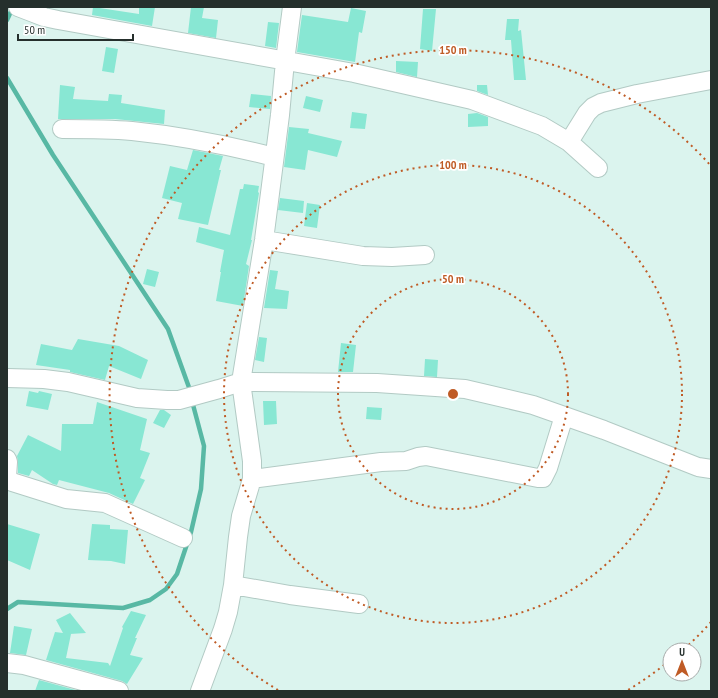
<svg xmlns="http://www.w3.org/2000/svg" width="718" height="698" font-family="'PT Sans Narrow',sans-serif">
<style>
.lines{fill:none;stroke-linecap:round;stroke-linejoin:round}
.stream{stroke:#58b8a4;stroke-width:4.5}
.building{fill:#88e7d3}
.minor-casing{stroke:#b2cac4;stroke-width:20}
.minor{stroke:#fff;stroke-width:18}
.ring{fill:none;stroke:#bf5b25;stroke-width:2;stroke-dasharray:2 4}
.centre{fill:#bf5b25;stroke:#fff;stroke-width:2}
.ring-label{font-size:12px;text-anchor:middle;font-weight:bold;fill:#bf5b25;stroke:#fff;stroke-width:3.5;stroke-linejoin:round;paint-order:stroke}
</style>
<rect width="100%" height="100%" fill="#dbf4ee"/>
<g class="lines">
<path class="stream" d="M 7,20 L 13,7
M 7,78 L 53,155 L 168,329 L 191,393
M 7,609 L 18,602 L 123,608 L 150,600 L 166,589 L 177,574 L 191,532 L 201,489 L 204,446 L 192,401"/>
</g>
<path class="building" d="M 93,7 L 139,14 L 139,7 L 155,7 L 152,26 L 92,15 Z
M 191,7 L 204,7 L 202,18 L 218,20 L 216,38 L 188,33 Z
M 351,8 L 366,11 L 362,33 L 359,32 L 355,62 L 297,52 L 302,15 L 348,22 Z
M 423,9 L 436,9 L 432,51 L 420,49 Z
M 507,19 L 519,19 L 518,31 L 521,30 L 526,80 L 514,80 L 511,40 L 505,40 Z
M 268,22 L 279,23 L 276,48 L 265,46 Z
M 106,47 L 118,49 L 114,73 L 102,71 Z
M 396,61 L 418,62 L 417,77 L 396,72 Z
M 60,85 L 75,87 L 73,99 L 108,101 L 109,94 L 122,95 L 121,103 L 165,110 L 164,124 L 115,119 L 58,119 Z
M 477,85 L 487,85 L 488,95 L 477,91 Z
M 251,94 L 271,96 L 270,109 L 249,107 Z
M 306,96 L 323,100 L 320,112 L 303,108 Z
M 352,112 L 367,114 L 365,129 L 350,128 Z
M 477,113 L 488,117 L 488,126 L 468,127 L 468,114 Z
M 289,127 L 309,129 L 308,133 L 342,141 L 337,157 L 308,150 L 305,170 L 284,167 Z
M 193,150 L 223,156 L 219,170 L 221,170 L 208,225 L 178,219 L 182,203 L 162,198 L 170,166 L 187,170 Z
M 244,184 L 259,186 L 258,192 L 259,193 L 251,240 L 252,240 L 246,264 L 249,266 L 243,306 L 216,301 L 221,272 L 220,272 L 224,250 L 196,242 L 199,227 L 230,235 L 240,189 L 243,189 Z
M 280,198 L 304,201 L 303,213 L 278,210 Z
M 307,203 L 320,205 L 317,228 L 304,226 Z
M 147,269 L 159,272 L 155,287 L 143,284 Z
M 270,270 L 278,271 L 275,289 L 289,291 L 287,309 L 264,308 Z
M 259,337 L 267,338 L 264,362 L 255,360 Z
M 78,339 L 119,346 L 148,360 L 141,379 L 109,366 L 105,380 L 70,372 L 70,370 L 36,365 L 41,344 L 72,350 Z
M 341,343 L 356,345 L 353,372 L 338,372 Z
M 425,359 L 438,360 L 437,377 L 424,376 Z
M 29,391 L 38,393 L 39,391 L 52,394 L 48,410 L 26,406 Z
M 263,401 L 276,401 L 277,424 L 264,425 Z
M 97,402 L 147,419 L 140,450 L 150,453 L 140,478 L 145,480 L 133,504 L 109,493 L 59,480 L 57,485 L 53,484 L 32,470 L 29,476 L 18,473 L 18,462 L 17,456 L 28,435 L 61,451 L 62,424 L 93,424 Z
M 367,407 L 382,408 L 381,420 L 366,419 Z
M 160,410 L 164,410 L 171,415 L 164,428 L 153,423 Z
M 7,524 L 40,534 L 30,570 L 7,560 Z
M 92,524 L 110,525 L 110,529 L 128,530 L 125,564 L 111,561 L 88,560 Z
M 131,611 L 146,615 L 135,638 L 137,638 L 130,655 L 143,658 L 127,684 L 122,681 L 46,660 L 55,632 L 63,633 L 56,620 L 70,613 L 86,633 L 70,634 L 71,634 L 66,658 L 108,663 L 110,666 L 123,628 L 122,627 Z
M 14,626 L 32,629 L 26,655 L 10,653 Z
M 39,680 L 79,691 L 35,691 Z"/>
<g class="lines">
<defs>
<path id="minor" d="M 18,7 L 44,17 L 58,20 L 354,73 L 472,100 L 542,126 L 569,142 L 598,168
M 62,129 C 85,129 109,129 132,131 C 181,136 227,145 274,157
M 569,142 L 587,113 L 593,107 L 601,103 L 637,94 L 711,80
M 264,240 L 363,256 L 392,257 L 425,255
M 7,378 L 44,379 L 68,382 L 137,398 L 167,400 L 179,400 L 219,389 L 241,382 L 377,383 L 465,389 L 533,405 L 604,430 L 698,467 L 711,469
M 7,459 L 8,462 L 7,477 L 12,482 L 66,499 L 105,503 L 183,538
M 252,479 L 381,462 L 406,461 L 418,457 L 426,456 L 538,478 L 543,478 L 548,468 L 564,416
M 233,585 L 290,595 L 359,604
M 7,663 L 24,665 L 119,691
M 200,691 L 223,629 L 228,612 L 233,585 L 238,537 L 241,516 L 252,479 L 252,461 L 241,382 L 264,240 L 280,115 L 285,61 L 292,7"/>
</defs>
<use href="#minor" class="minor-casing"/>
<use href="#minor" class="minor"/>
</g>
<g class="ring">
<circle cx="453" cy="394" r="115"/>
<circle cx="453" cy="394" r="229"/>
<path d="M711 622A344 344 0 0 1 683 650M669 661A344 344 0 0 1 628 690M278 690A344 344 0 1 1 711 166"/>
</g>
<circle cx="453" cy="394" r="6" class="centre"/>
<g class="ring-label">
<text x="453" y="54">150 m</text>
<text x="453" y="169">100 m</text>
<text x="453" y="283">50 m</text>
</g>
<rect width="718" height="698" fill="none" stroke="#252f2c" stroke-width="16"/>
<g transform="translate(682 662)"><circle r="19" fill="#ffffff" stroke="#a8acab"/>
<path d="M0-3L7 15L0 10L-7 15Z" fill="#bf5b25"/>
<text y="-6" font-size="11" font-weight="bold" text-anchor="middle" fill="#252f2c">U</text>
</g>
<path d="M18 34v6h115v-6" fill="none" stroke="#252f2c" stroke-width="2"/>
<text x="24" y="34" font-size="12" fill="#252f2c" stroke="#ffffff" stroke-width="3" paint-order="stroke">50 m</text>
</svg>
